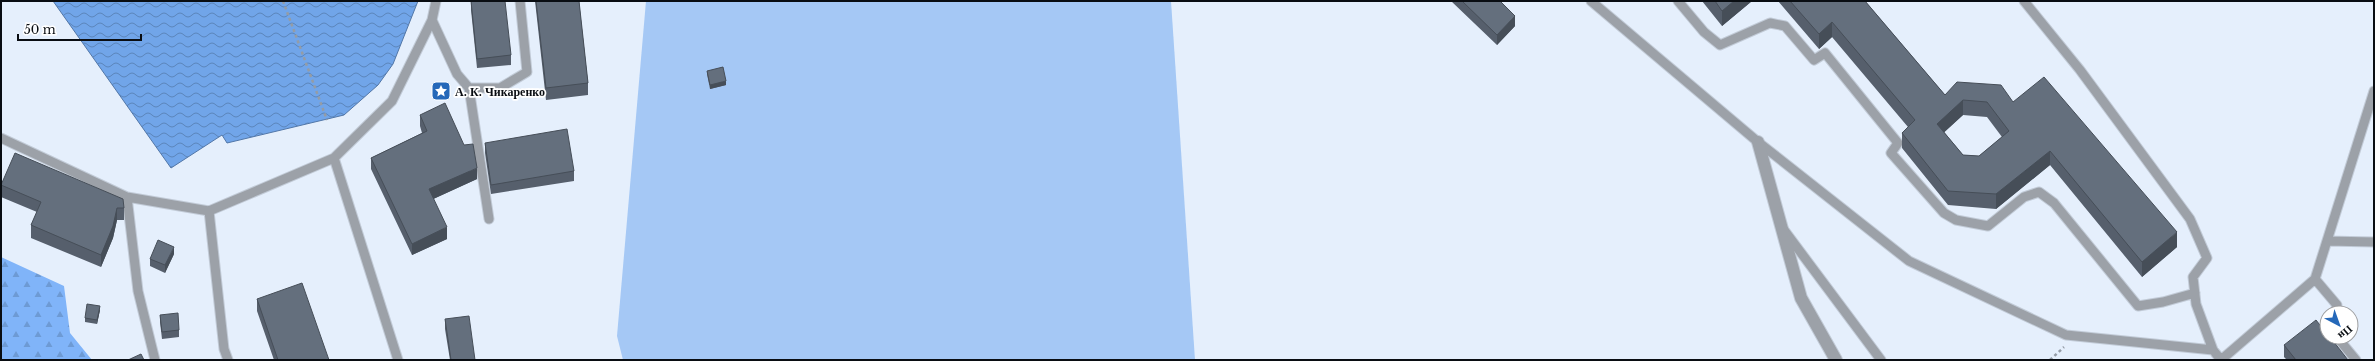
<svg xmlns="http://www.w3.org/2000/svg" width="2375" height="361" font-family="'Libre Baskerville',serif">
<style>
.green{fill:#a5c8f5}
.forest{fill:url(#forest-firs)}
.water{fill:url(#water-waves);stroke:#5277a8}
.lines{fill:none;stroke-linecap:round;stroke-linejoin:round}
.service-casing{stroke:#c2cbd7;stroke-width:11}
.minor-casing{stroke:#c2cbd7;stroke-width:14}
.path{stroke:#949ca6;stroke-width:2.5;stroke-dasharray:3 3;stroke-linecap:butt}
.service{stroke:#9ca1a8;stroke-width:9}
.minor{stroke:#9ca1a8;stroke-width:12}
.wall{fill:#565f6c;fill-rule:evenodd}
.shaded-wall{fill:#464e58}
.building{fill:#646f7d;stroke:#464e58;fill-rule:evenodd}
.labels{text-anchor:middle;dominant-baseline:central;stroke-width:3.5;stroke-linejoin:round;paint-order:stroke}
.poi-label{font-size:12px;font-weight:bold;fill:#090d12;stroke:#fff;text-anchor:start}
</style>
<defs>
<pattern id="forest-firs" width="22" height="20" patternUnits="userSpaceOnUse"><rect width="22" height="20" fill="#80b4f9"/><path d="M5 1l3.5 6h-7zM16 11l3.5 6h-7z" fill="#6d9ad4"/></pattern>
<pattern id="water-waves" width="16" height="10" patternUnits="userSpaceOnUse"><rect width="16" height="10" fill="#71a5e9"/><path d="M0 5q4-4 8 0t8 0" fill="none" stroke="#5b85bb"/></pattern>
</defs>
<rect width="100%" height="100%" fill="#e5effc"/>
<path class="green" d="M 646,1 L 1171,1 L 1195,360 L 623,360 L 617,336 Z"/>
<path class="forest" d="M 1,257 L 64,286 L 70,333 L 92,360 L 1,360 Z"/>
<path class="water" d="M 53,1 L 418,1 L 393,64 L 378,85 L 344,115 L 227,143 L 222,135 L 171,168 Z"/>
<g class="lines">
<defs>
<path id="service" d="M 1591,1 L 1758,142 L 1909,261 L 2066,335 L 2213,350 L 2221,360
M 1678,1 L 1704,32 L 1720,45 L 1770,23 L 1785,26 L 1814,60 L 1825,53 L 1898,143 L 1891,153 L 1944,213 L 1956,220 L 1988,226 L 2024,197 L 2039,192 L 2054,203 L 2138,306 L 2163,302 L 2195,293
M 2024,1 L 2080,70 L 2190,219 L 2207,258 L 2193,277 L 2196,304 L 2213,350
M 432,20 L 457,74 L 469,88 L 500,88 L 527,72 L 520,1
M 469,88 L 489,219
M 1,138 L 127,197 L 209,211 L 334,158 L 392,101 L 432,20 L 436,1
M 334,158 L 398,360
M 127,197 L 138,291 L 155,360
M 209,211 L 224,349 L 228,360
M 1784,230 L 1881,360
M 2327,241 L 2374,242
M 2315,279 L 2337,305 L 2335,313
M 2337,337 L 2356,360
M 2221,360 L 2315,279 L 2374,91"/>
<path id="minor" d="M 1758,142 L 1801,298 L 1836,360"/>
</defs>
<use href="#service" class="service-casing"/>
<use href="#minor" class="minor-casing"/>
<path class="path" d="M 283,1 L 327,120
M 2050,360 L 2064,347"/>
<use href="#service" class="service"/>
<use href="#minor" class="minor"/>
</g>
<path class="wall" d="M 471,1 L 511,55 L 511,65 L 477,68 L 471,10 Z
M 535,1 L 579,1 L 588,83 L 588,95 L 546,100 Z
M 1451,1 L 1500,1 L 1515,26 L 1497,45 Z
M 1702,1 L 1752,1 L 1722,26 Z
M 1778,1 L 1865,1 L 1945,95 L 2013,102 L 2177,247 L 2142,277 L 2050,165 L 1996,209 L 1948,205 L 1902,148 L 1902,133 L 1908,127 L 1832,37 L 1819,49 ZM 1963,115 L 1987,117 L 2002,137 L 1979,156 L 1963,155 L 1944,132 Z
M 707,71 L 726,85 L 710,89 L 707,74 Z
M 420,115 L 477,179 L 433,199 L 447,239 L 412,255 L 371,169 L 371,158 L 422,133 L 420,126 Z
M 485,143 L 574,171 L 574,181 L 491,194 L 485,153 Z
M 1,185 L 124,208 L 124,220 L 117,220 L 113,238 L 101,267 L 31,238 L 31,225 L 37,212 L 1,197 Z
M 174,254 L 165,273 L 150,266 L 150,259 Z
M 257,299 L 329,360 L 274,360 L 257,311 Z
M 100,310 L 97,324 L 85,322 L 85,318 Z
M 160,315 L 179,330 L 179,337 L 162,339 L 160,322 Z
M 445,319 L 475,360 L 450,360 L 445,329 Z
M 2284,345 L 2348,360 L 2287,360 L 2284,357 Z"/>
<path class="shaded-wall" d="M 1734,1 L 1752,1 L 1722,26 L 1722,11 Z
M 1515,16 L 1515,26 L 1497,45 L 1497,35 Z
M 1832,22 L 1832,37 L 1819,49 L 1819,34 Z
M 726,81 L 726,85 L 710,89 L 710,85 Z
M 1963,100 L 1963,115 L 1937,139 L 1937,124 Z
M 2050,151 L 2050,165 L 1996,209 L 1996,194 Z
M 477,168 L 477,179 L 429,201 L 429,189 Z
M 117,208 L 117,220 L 113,238 L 101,267 L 101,255 Z
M 447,227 L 447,239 L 412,255 L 412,244 Z
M 2177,232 L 2177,247 L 2142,277 L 2142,262 Z
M 174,247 L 174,254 L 165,273 L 165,265 Z
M 100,306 L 100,310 L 97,324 L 97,320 Z"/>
<path class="building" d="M 471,1 L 505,1 L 511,55 L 477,59 Z
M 536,1 L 579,1 L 588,83 L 546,88 Z
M 1462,1 L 1500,1 L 1515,16 L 1497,35 Z
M 1715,1 L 1734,1 L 1722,11 Z
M 1790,1 L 1865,1 L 1945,95 L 1957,82 L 2001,85 L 2013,102 L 2044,77 L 2177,232 L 2142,262 L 2050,151 L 1996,194 L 1948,191 L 1902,133 L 1915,120 L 1832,22 L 1819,34 ZM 1963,100 L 1987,102 L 2009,131 L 1979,156 L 1963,155 L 1937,124 Z
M 723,67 L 726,81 L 710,85 L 707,71 Z
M 445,103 L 464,145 L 473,144 L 477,168 L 429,189 L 447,227 L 412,244 L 371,158 L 427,131 L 420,115 Z
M 567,129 L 574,171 L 491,185 L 485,143 Z
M 15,153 L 123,199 L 124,208 L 117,208 L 113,226 L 101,255 L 31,225 L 41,202 L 1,185 Z
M 158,240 L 174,247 L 165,265 L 150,259 Z
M 302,283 L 329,360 L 278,360 L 257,299 Z
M 87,304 L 100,306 L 97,320 L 85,318 Z
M 178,313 L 179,330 L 162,332 L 160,315 Z
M 469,316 L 475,360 L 451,360 L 445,319 Z
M 2316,320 L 2327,334 L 2327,337 L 2330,337 L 2348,360 L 2296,360 L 2284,345 Z
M 141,354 L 144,360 L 128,360 Z"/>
<defs>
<symbol id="sight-square" viewBox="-11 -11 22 22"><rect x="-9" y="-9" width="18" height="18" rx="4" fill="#2568b9" stroke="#fff"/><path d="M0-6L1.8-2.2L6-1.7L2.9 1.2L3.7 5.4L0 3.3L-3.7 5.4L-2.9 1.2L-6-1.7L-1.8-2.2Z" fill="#fff"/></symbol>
</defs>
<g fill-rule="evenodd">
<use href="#sight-square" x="430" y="80" width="22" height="22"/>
</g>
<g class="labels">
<g class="poi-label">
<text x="455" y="91">А. К. Чикаренко</text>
</g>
</g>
<rect width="2375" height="361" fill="none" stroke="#090d12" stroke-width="4"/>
<g transform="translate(2339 325) rotate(139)"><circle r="19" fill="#ffffff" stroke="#9d9ea0"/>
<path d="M0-3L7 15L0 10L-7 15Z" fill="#2568b9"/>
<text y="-6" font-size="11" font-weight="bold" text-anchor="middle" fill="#090d12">Пн</text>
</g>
<path d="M18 34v6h123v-6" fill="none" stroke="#090d12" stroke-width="2"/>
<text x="24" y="34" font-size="12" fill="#090d12" stroke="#ffffff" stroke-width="3" paint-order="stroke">50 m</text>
</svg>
